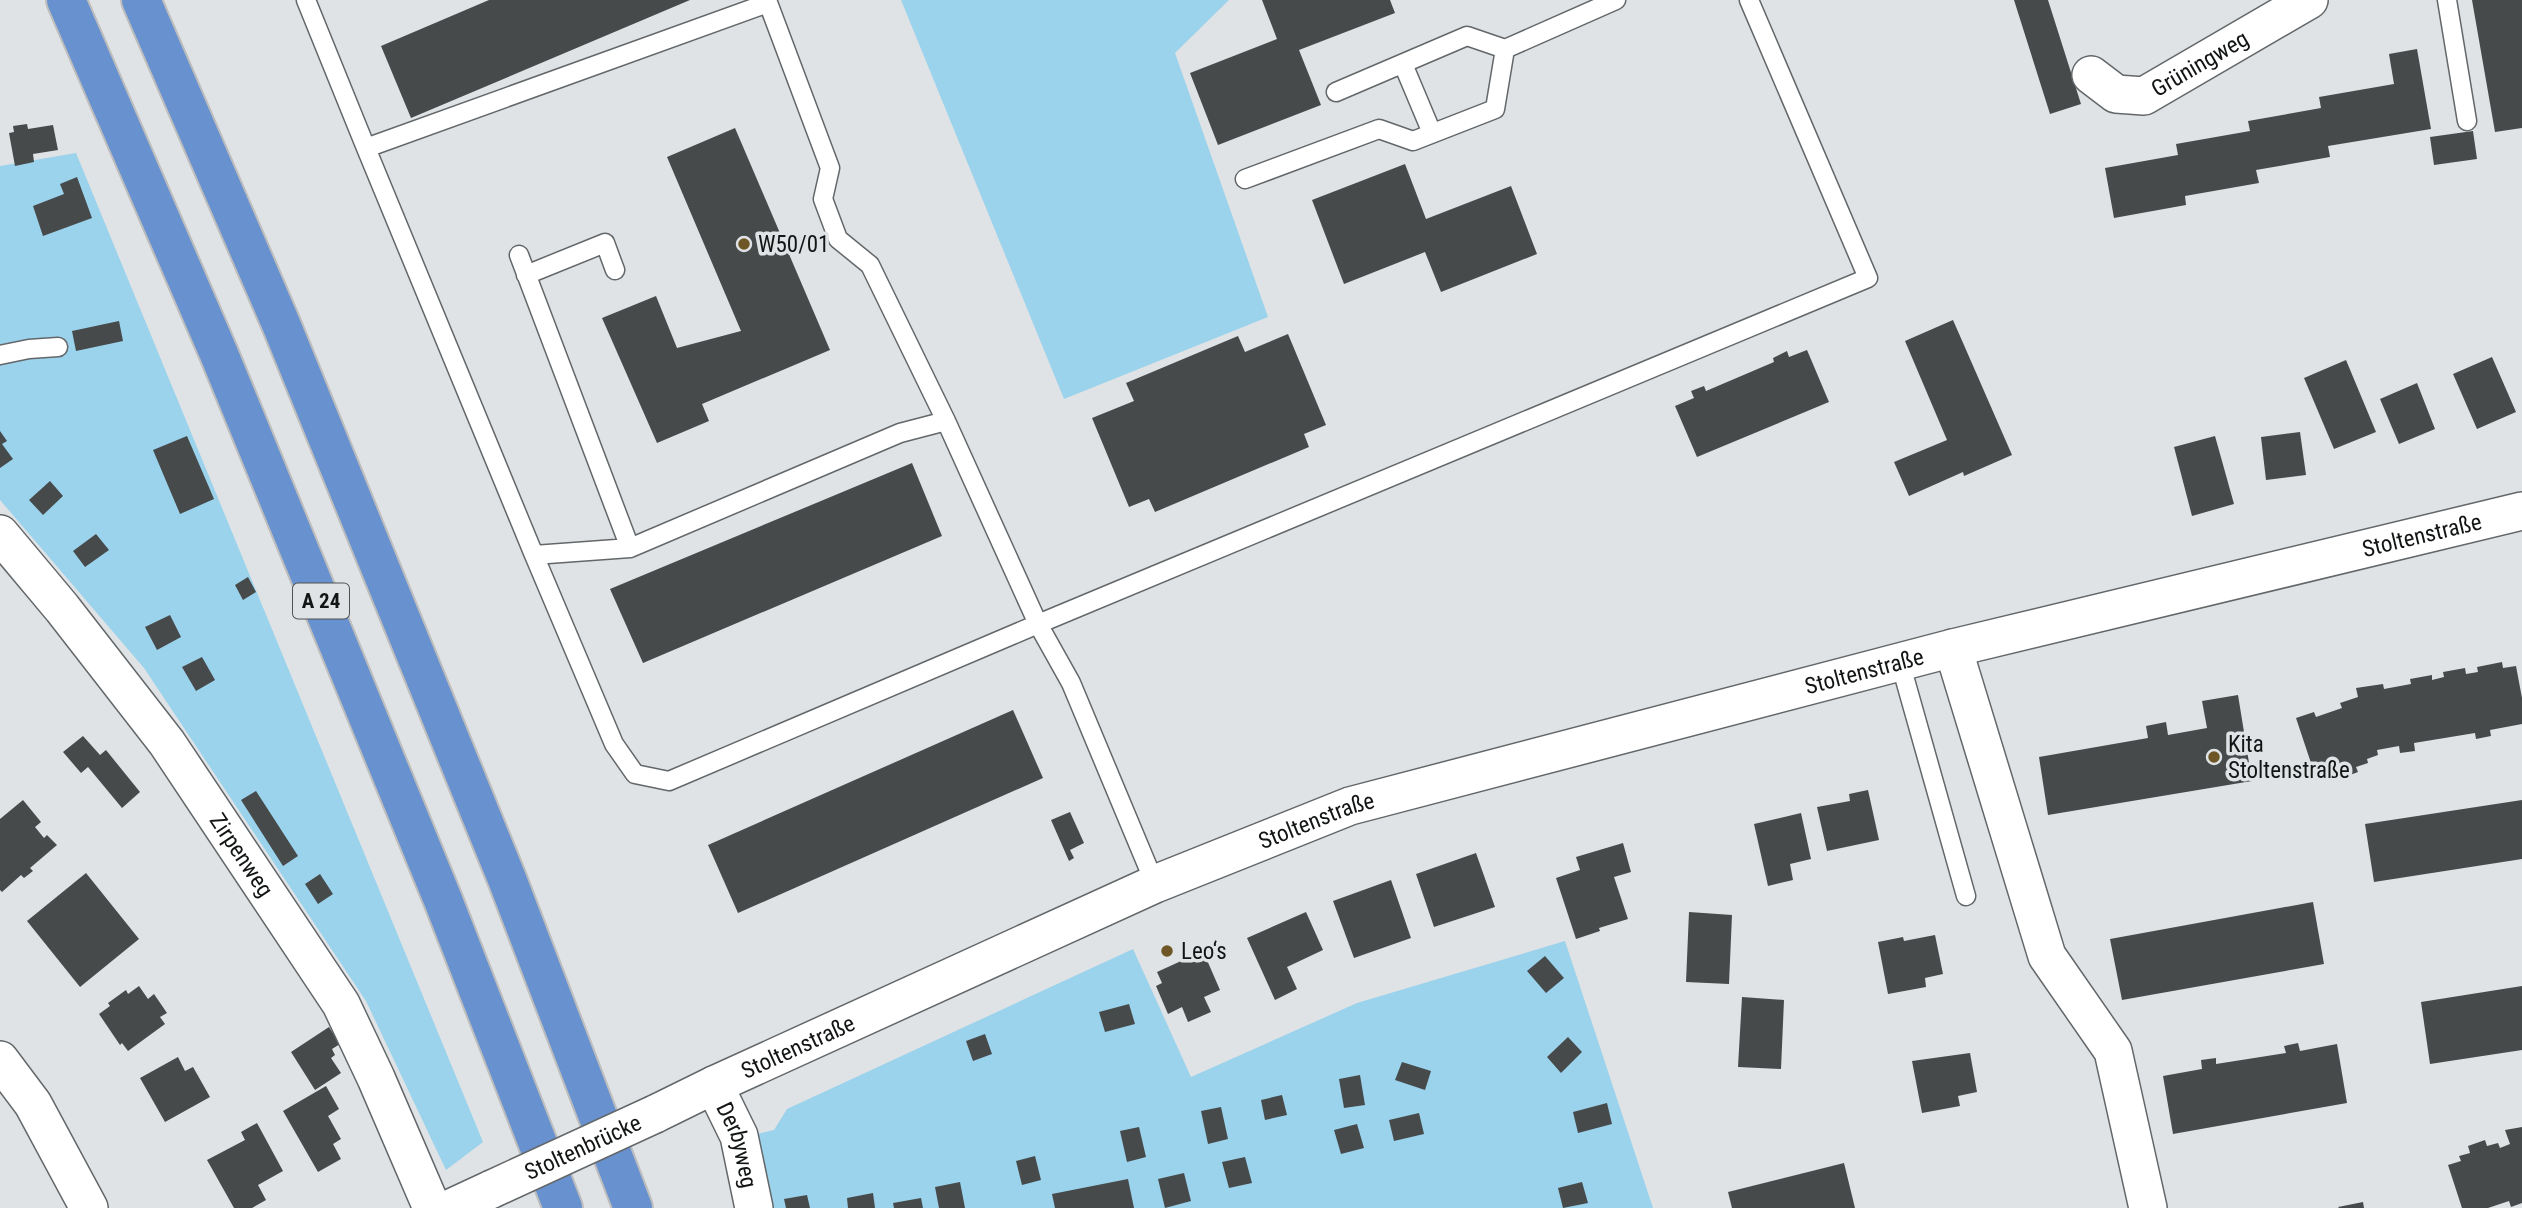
<svg xmlns="http://www.w3.org/2000/svg" width="2522" height="1208" font-family="'Roboto Condensed',sans-serif">
<style>
.green{fill:#9bd2ec}
.building{fill:#464a4a}
.lines{fill:none;stroke-linecap:round;stroke-linejoin:round}
.lane-casing{stroke:#636769;stroke-width:21}
.street-casing{stroke:#636769;stroke-width:40}
.highway-casing{stroke:#bdbdbd;stroke-width:42}
.lane{stroke:#fff;stroke-width:18}
.street{stroke:#fff;stroke-width:37}
.highway{stroke:#6891cf;stroke-width:38}
.street-bridge-casing{stroke:#636769;stroke-width:40;stroke-linecap:butt}
.street-bridge{stroke:#fff;stroke-width:37}
.poi-dot{fill:#6e5627;stroke:#dfe3e5;stroke-width:2.5}
.labels{text-anchor:middle;dominant-baseline:central;stroke-width:7;stroke-linejoin:round;paint-order:stroke}
.shield{fill:#dfe3e5;stroke:#505353;stroke-width:2}
.shield-label{font-size:21px;font-weight:bold;fill:#131515}
.street-label{font-size:23px;fill:#131515;stroke:#dfe3e5}
.poi-label{font-size:23px;fill:#131515;stroke:#dfe3e5;text-anchor:start}
</style>
<rect width="100%" height="100%" fill="#dfe3e5"/>
<path class="green" d="M 901,0 L 1229,0 L 1175,53 L 1268,317 L 1064,399 Z
M 76,153 L 483,1142 L 446,1170 L 366,1001 L 144,668 L 0,500 L 0,166 Z
M 1565,941 L 1653,1208 L 767,1208 L 753,1135 L 774,1130 L 787,1109 L 1133,949 L 1191,1077 L 1357,1003 Z"/>
<path class="building" d="M 489,0 L 690,0 L 411,118 L 381,46 Z
M 1262,0 L 1390,0 L 1395,13 L 1299,50 L 1321,105 L 1218,145 L 1190,73 L 1277,39 Z
M 2014,0 L 2048,0 L 2081,104 L 2050,114 Z
M 2472,0 L 2522,0 L 2522,128 L 2495,132 Z
M 2417,49 L 2431,129 L 2328,146 L 2330,157 L 2256,170 L 2259,183 L 2185,196 L 2186,205 L 2114,218 L 2105,168 L 2178,155 L 2176,144 L 2250,131 L 2248,121 L 2321,108 L 2319,97 L 2394,84 L 2389,54 Z
M 27,124 L 28,129 L 53,125 L 58,150 L 33,154 L 34,162 L 15,166 L 9,133 L 14,132 L 13,126 Z
M 735,128 L 830,350 L 702,404 L 709,421 L 657,443 L 602,318 L 656,296 L 677,348 L 741,331 L 667,157 Z
M 2473,131 L 2477,159 L 2434,165 L 2430,137 Z
M 1405,164 L 1426,219 L 1511,186 L 1537,254 L 1441,292 L 1425,252 L 1344,284 L 1312,200 Z
M 77,177 L 92,218 L 43,236 L 33,206 L 64,194 L 60,184 Z
M 1953,320 L 2012,455 L 1964,476 L 1963,472 L 1909,496 L 1894,462 L 1947,440 L 1905,341 Z
M 119,321 L 123,341 L 76,351 L 72,331 Z
M 1288,334 L 1326,425 L 1304,434 L 1309,447 L 1155,512 L 1149,499 L 1129,507 L 1092,418 L 1134,401 L 1126,383 L 1238,336 L 1245,352 Z
M 1807,350 L 1829,402 L 1697,457 L 1675,406 L 1694,398 L 1691,391 L 1704,386 L 1706,391 L 1774,362 L 1773,358 L 1787,351 L 1789,357 Z
M 2492,357 L 2516,412 L 2477,429 L 2453,374 Z
M 2346,360 L 2376,432 L 2334,449 L 2304,378 Z
M 2417,383 L 2435,429 L 2399,444 L 2380,399 Z
M 0,431 L 7,441 L 2,444 L 13,459 L 0,468 Z
M 2300,432 L 2306,475 L 2266,480 L 2261,437 Z
M 187,436 L 214,499 L 180,514 L 153,450 Z
M 2215,436 L 2234,504 L 2192,516 L 2174,447 Z
M 912,463 L 942,536 L 643,663 L 610,589 Z
M 50,481 L 63,496 L 43,515 L 29,500 Z
M 96,534 L 109,550 L 85,567 L 73,551 Z
M 248,577 L 256,592 L 243,600 L 235,585 Z
M 170,615 L 181,637 L 157,650 L 145,627 Z
M 202,657 L 215,680 L 196,691 L 182,667 Z
M 2502,662 L 2503,668 L 2516,666 L 2522,698 L 2522,724 L 2490,730 L 2491,736 L 2476,739 L 2475,733 L 2414,743 L 2415,751 L 2400,753 L 2399,746 L 2377,750 L 2378,755 L 2367,759 L 2368,763 L 2356,767 L 2358,772 L 2342,778 L 2340,772 L 2328,776 L 2326,771 L 2315,775 L 2296,718 L 2314,712 L 2316,717 L 2342,708 L 2340,703 L 2358,697 L 2356,688 L 2383,684 L 2384,689 L 2411,684 L 2410,679 L 2432,675 L 2432,680 L 2444,677 L 2443,672 L 2465,668 L 2466,674 L 2478,672 L 2477,667 Z
M 2238,695 L 2252,781 L 2048,815 L 2039,757 L 2148,738 L 2146,726 L 2166,722 L 2168,735 L 2207,728 L 2202,701 Z
M 1013,710 L 1043,778 L 738,913 L 708,845 Z
M 83,736 L 100,755 L 106,750 L 140,792 L 122,808 L 88,767 L 81,773 L 63,752 Z
M 1868,790 L 1879,840 L 1827,851 L 1817,807 L 1850,801 L 1849,794 Z
M 256,791 L 298,856 L 283,866 L 241,800 Z
M 23,800 L 41,822 L 35,827 L 44,838 L 47,835 L 57,845 L 30,868 L 33,871 L 24,878 L 21,875 L 2,892 L 0,890 L 0,819 Z
M 2522,800 L 2522,859 L 2374,882 L 2365,824 Z
M 1070,812 L 1084,843 L 1070,850 L 1074,858 L 1069,861 L 1051,820 Z
M 1801,813 L 1811,859 L 1790,864 L 1793,880 L 1768,886 L 1754,824 Z
M 1623,843 L 1631,872 L 1614,877 L 1628,919 L 1599,928 L 1600,931 L 1576,939 L 1556,878 L 1580,870 L 1576,857 Z
M 1476,853 L 1495,907 L 1434,927 L 1416,874 Z
M 86,873 L 139,939 L 80,987 L 27,921 Z
M 320,874 L 333,894 L 318,904 L 305,884 Z
M 1391,880 L 1411,938 L 1354,958 L 1333,901 Z
M 2313,902 L 2324,964 L 2122,1000 L 2110,939 Z
M 1306,912 L 1323,950 L 1287,967 L 1297,989 L 1275,1000 L 1247,938 Z
M 1689,912 L 1732,915 L 1729,984 L 1686,982 Z
M 1935,935 L 1943,974 L 1925,978 L 1926,987 L 1888,994 L 1878,942 L 1903,937 L 1904,941 Z
M 1203,951 L 1220,990 L 1204,997 L 1211,1012 L 1188,1022 L 1182,1007 L 1168,1014 L 1156,986 L 1162,983 L 1157,972 Z
M 1545,956 L 1564,978 L 1546,993 L 1527,971 Z
M 139,986 L 148,999 L 154,994 L 167,1013 L 160,1017 L 165,1024 L 128,1051 L 122,1043 L 120,1045 L 99,1014 L 110,1006 L 108,1003 L 126,990 L 128,994 Z
M 2522,986 L 2522,1050 L 2430,1064 L 2421,1002 Z
M 1742,997 L 1784,1000 L 1781,1069 L 1738,1067 Z
M 1129,1004 L 1135,1024 L 1105,1032 L 1099,1012 Z
M 329,1027 L 340,1044 L 332,1049 L 335,1055 L 331,1058 L 341,1073 L 315,1090 L 291,1052 Z
M 985,1034 L 992,1054 L 973,1061 L 966,1041 Z
M 1568,1037 L 1582,1052 L 1561,1073 L 1547,1057 Z
M 2298,1043 L 2300,1051 L 2337,1044 L 2347,1103 L 2173,1134 L 2163,1076 L 2202,1069 L 2201,1060 L 2216,1058 L 2216,1064 L 2286,1053 L 2284,1046 Z
M 1970,1053 L 1977,1092 L 1958,1096 L 1960,1106 L 1922,1113 L 1912,1061 Z
M 178,1057 L 185,1071 L 193,1067 L 210,1097 L 165,1122 L 140,1078 Z
M 1402,1062 L 1431,1071 L 1425,1090 L 1395,1080 Z
M 1360,1075 L 1365,1105 L 1344,1108 L 1339,1079 Z
M 326,1086 L 339,1109 L 328,1116 L 341,1139 L 333,1144 L 341,1159 L 318,1172 L 283,1111 Z
M 1282,1095 L 1287,1115 L 1265,1120 L 1261,1100 Z
M 1607,1103 L 1612,1124 L 1578,1133 L 1573,1112 Z
M 1221,1107 L 1228,1139 L 1208,1144 L 1201,1111 Z
M 1419,1113 L 1424,1134 L 1394,1141 L 1389,1120 Z
M 257,1123 L 283,1171 L 258,1185 L 266,1200 L 252,1208 L 234,1208 L 207,1160 L 245,1140 L 241,1132 Z
M 1357,1124 L 1364,1148 L 1341,1154 L 1334,1130 Z
M 1139,1127 L 1146,1157 L 1127,1162 L 1120,1131 Z
M 2522,1127 L 2522,1203 L 2511,1207 L 2509,1201 L 2488,1208 L 2462,1208 L 2448,1165 L 2461,1161 L 2459,1156 L 2470,1153 L 2468,1146 L 2485,1140 L 2487,1146 L 2498,1143 L 2500,1148 L 2510,1144 L 2505,1130 Z
M 1035,1156 L 1041,1180 L 1022,1185 L 1016,1161 Z
M 1245,1157 L 1252,1183 L 1229,1188 L 1222,1162 Z
M 1844,1163 L 1855,1208 L 1732,1208 L 1728,1192 Z
M 1184,1173 L 1191,1201 L 1165,1208 L 1158,1179 Z
M 1128,1179 L 1134,1208 L 1055,1208 L 1052,1194 Z
M 960,1182 L 965,1208 L 939,1208 L 935,1187 Z
M 1582,1182 L 1588,1203 L 1563,1208 L 1558,1188 Z
M 873,1193 L 875,1208 L 848,1208 L 847,1198 Z
M 807,1195 L 810,1208 L 786,1208 L 784,1199 Z
M 921,1198 L 923,1208 L 894,1208 L 893,1203 Z
M 2363,1202 L 2364,1208 L 2339,1208 L 2338,1207 Z"/>
<g class="lines">
<defs>
<path id="lane" d="M 306,0 L 366,148 L 768,3
M 767,0 L 830,168 L 823,199 L 838,239 L 870,265 L 946,421 L 1038,624 L 1071,683 L 1155,884
M 2447,0 L 2467,121
M 1403,64 L 1432,133
M 1336,92 L 1467,36 L 1505,49
M 366,148 L 534,555
M 1245,179 L 1379,129 L 1413,141 L 1495,109 L 1505,49 L 1616,0
M 519,255 L 630,548
M 526,275 L 605,243 L 615,270
M 0,355 L 29,349 L 58,347
M 946,421 L 900,433 L 630,548 L 534,555 L 614,744 L 635,774 L 669,781 L 1038,624 L 1868,278 L 1749,0
M 1900,662 L 1966,896"/>
<g id="street">
<path id="s1" d="M 2091,75 L 2116,94 L 2144,96 L 2309,0"/>
<path id="s2" d="M 0,534 L 62,608 L 167,743 L 341,1004 L 376,1078 L 432,1208"/>
<path d="M 1953,648 L 2047,956 L 2113,1051 L 2148,1208"/>
<path d="M 0,1060 L 33,1104 L 89,1208"/>
<path id="s3" d="M 714,1085 L 739,1136 L 754,1208"/>
<path id="s4" d="M 655,1114 L 714,1085 L 1155,884 L 1350,806 L 1953,648 L 2522,511"/>
<path d="M 451,1208 L 492,1189"/>
</g>
<path id="highway" d="M 66,0 L 219,354 L 443,900 L 563,1208
M 141,0 L 281,324 L 507,879 L 633,1208"/>
</defs>
<use href="#lane" class="lane-casing"/>
<use href="#street" class="street-casing"/>
<use href="#highway" class="highway-casing"/>
<use href="#lane" class="lane"/>
<use href="#street" class="street"/>
<use href="#highway" class="highway"/>
<defs>
<g id="street-bridge">
<path id="s5" d="M 492,1189 L 655,1114"/>
</g>
</defs>
<use href="#street-bridge" class="street-bridge-casing"/>
<use href="#street-bridge" class="street-bridge"/>
</g>
<g class="poi-dot">
<circle cx="744" cy="244" r="7"/>
<circle cx="2214" cy="757" r="7"/>
<circle cx="1167" cy="951" r="7"/>
</g>
<g class="labels">
<rect class="shield" x="293" y="583.5" width="56" height="35" rx="5"/>
<g class="shield-label">
<text x="321" y="601">A 24</text>
</g>
<g class="street-label">
<text stroke="none"><textPath href="#s1" startOffset="124">Grüningweg</textPath></text>
<text stroke="none"><textPath href="#s4" startOffset="1866">Stoltenstraße</textPath></text>
<text stroke="none"><textPath href="#s4" startOffset="1292">Stoltenstraße</textPath></text>
<text stroke="none"><textPath href="#s4" startOffset="724">Stoltenstraße</textPath></text>
<text stroke="none"><textPath href="#s2" startOffset="402">Zirpenweg</textPath></text>
<text stroke="none"><textPath href="#s4" startOffset="158">Stoltenstraße</textPath></text>
<text stroke="none"><textPath href="#s3" startOffset="65">Derbyweg</textPath></text>
<text stroke="none"><textPath href="#s5" startOffset="100">Stoltenbrücke</textPath></text>
</g>
<g class="poi-label">
<text x="758" y="244">W50/01</text>
<text x="2228" y="744">Kita<tspan x="2228" dy="26">Stoltenstraße</tspan></text>
<text x="1181" y="951">Leo‘s</text>
</g>
</g>
</svg>
